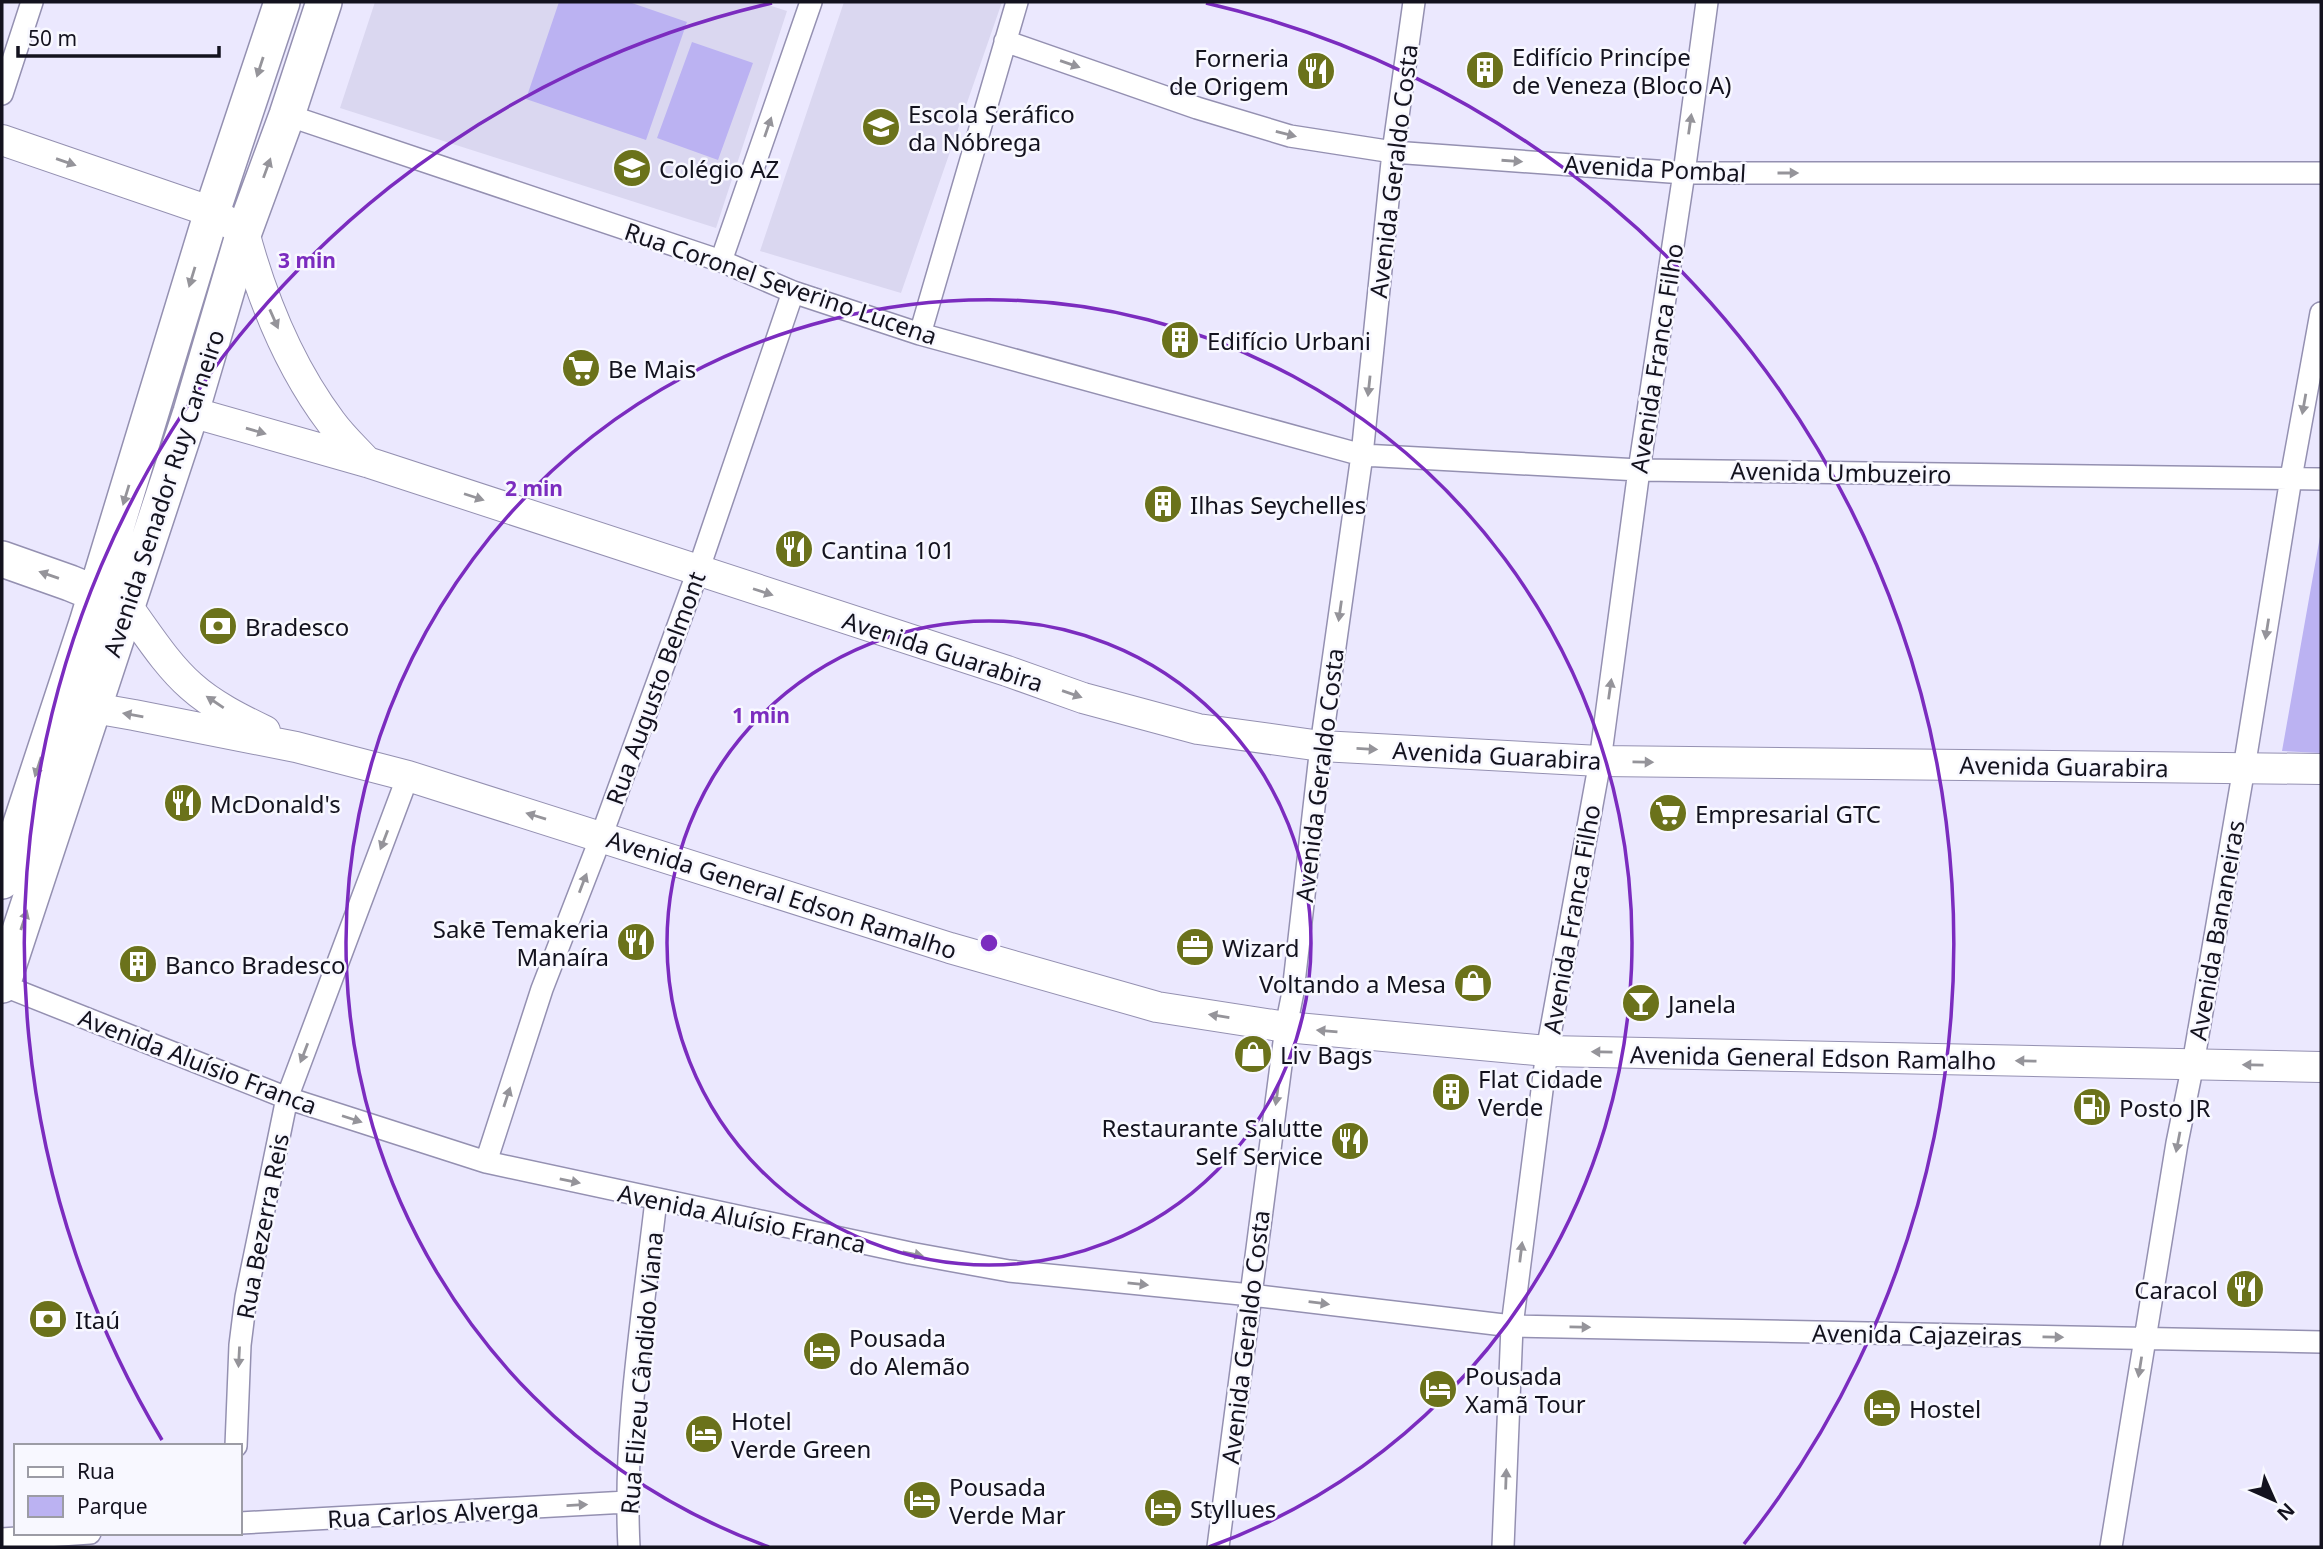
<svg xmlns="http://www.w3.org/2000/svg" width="2323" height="1549" font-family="'Noto Sans',sans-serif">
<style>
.built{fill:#dad7f0}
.green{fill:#bbb2f2}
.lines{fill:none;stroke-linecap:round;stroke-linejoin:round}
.minor-casing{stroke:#9490b1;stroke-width:24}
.secondary-casing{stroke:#9490b1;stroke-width:32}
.primary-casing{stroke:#9490b1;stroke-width:38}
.minor{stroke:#fff;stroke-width:21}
.secondary{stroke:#fff;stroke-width:30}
.primary{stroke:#fff;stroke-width:35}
.oneway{fill:#95949a}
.ring{fill:none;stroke:#7b2cbf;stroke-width:3.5}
.labels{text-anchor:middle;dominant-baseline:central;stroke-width:5;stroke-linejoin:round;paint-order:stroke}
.poi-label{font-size:24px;fill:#13121e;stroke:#f8f8ff;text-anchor:start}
.street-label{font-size:24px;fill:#13121e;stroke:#f8f8ff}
.centre{fill:#7b2cbf;stroke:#f8f8ff;stroke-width:3.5}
.ring-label{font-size:21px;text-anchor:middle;font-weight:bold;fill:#7b2cbf;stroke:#f8f8ff;stroke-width:5;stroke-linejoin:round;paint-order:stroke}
</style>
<rect width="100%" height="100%" fill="#ebe8fe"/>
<path class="built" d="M 375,2 L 759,2 L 787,11 L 716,228 L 340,108 Z
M 844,2 L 1002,2 L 901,293 L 760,251 Z"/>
<path class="green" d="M 559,2 L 629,2 L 687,22 L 646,140 L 526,99 Z
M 692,42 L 753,63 L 718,160 L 657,138 Z
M 2321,531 L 2321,753 L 2282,751 Z"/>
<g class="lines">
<defs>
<path id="minor" d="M 1005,41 L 1197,108 L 1290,136 L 1393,152 L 1684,173 L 2321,173
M 2,94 L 32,2
M 287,115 L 721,261 L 793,292 L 920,334 L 1362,455 L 1639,470 L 2321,479
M 721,261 L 811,2
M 920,334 L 1017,2
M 2,985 L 287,1098 L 486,1162 L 910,1253 L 1009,1271 L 1251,1295 L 1512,1326 L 2321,1342
M 486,1162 L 542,989 L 601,837 L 698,571 L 793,292
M 236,1446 L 240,1345 L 246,1297 L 287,1098 L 408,776
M 240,1523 L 627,1502
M 2,1539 L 90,1533
M 629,1547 C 623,1432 643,1314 656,1200
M 1218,1547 L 1286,1027 L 1293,992 L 1321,746 L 1362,455 L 1393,152 L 1414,2
M 1503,1547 L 1512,1326 L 1547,1051 L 1600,761 L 1639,470 L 1684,173 L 1707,2
M 2111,1547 L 2177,1143 L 2193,1064 L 2244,768 L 2291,478 L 2321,313"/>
<path id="secondary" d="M 2,140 L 212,212 L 244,232 C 262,299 289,366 331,422 C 341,436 355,449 367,462
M 191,412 L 367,462 L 1007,671 L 1083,698 L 1198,729 L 1321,746 L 1600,761 L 2321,769
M 127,606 C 147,633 166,664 191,686 C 212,705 240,719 265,731
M 71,704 L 134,715 L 296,747 L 408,776 L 950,948 L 1157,1007 L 1286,1027 L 1547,1051 L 2321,1067"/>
<path id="primary" d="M 2,559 L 70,583 L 116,602
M 2,881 L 87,623 L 212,212 L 282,2
M 2,985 L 191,412 L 244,232 L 287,115 L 324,2"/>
</defs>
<use href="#minor" class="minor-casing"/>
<use href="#secondary" class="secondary-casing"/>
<use href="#primary" class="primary-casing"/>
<use href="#minor" class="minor"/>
<use href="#secondary" class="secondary"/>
<use href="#primary" class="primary"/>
</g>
<defs><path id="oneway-solid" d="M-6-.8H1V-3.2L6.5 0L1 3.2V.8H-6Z" transform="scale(1.75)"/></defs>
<g class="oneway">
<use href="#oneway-solid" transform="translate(1070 64) rotate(19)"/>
<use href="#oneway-solid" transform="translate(260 67) rotate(108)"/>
<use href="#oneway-solid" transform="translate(1690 124) rotate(-82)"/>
<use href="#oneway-solid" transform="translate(768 127) rotate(-71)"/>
<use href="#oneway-solid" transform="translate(1286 134) rotate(14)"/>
<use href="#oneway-solid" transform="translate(1512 161) rotate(4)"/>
<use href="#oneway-solid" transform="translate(66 162) rotate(19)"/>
<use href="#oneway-solid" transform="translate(267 168) rotate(-70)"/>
<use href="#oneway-solid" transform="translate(1788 173)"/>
<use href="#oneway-solid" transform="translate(192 277) rotate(107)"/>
<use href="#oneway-solid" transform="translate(274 319) rotate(66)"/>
<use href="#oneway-solid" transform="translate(1369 386) rotate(96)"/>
<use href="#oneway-solid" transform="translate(2304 404) rotate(100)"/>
<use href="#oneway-solid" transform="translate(256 431) rotate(16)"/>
<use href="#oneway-solid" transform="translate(126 495) rotate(107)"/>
<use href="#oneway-solid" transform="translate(474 497) rotate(18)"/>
<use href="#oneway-solid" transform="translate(49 575) rotate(-161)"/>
<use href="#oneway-solid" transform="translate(763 592) rotate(18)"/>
<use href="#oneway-solid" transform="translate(1340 611) rotate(98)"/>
<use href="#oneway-solid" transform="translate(2267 629) rotate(99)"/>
<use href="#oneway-solid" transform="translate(1610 689) rotate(-82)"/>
<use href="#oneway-solid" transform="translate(1072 694) rotate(19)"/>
<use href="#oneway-solid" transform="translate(215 702) rotate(-146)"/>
<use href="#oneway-solid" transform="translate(133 715) rotate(-170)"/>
<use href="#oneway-solid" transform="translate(1367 749) rotate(3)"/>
<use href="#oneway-solid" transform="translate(1643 762) rotate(1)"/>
<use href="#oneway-solid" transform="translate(38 767) rotate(108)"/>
<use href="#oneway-solid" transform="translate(536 816) rotate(-163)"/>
<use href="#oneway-solid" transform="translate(384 840) rotate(111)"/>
<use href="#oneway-solid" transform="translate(583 883) rotate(-69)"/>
<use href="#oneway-solid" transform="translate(24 920) rotate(-72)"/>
<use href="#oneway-solid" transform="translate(1219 1016) rotate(-171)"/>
<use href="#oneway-solid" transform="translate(1327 1031) rotate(-175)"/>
<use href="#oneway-solid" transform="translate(1602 1052) rotate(-179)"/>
<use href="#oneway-solid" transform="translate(304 1053) rotate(111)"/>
<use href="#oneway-solid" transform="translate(2026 1061) rotate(-179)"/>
<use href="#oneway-solid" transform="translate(2253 1065) rotate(-179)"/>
<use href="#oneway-solid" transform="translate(1277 1095) rotate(98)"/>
<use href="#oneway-solid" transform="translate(507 1097) rotate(-72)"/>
<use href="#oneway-solid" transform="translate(352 1119) rotate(18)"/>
<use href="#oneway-solid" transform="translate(2178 1142) rotate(101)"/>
<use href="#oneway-solid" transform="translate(570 1181) rotate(12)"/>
<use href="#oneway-solid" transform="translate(1521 1252) rotate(-83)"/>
<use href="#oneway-solid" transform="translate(913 1254) rotate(11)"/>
<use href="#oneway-solid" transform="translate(1138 1284) rotate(6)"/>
<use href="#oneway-solid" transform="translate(1319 1303) rotate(7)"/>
<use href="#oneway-solid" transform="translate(1580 1327) rotate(1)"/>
<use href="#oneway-solid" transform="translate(2053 1337) rotate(1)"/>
<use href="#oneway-solid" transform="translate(239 1357) rotate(93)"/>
<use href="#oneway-solid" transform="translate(2140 1367) rotate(99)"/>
<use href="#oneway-solid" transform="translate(1506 1479) rotate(-88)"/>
<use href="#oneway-solid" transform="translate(577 1505) rotate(-3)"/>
</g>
<g class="ring">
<circle cx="989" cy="943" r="322"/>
<path d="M769 1547A643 643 0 1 1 1209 1547"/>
<path d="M162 1440A965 965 0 0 1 772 3M1206 3A965 965 0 0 1 1744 1544"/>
</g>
<defs>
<symbol id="building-disc" viewBox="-11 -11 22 22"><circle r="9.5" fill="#6b721b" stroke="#f8f8ff"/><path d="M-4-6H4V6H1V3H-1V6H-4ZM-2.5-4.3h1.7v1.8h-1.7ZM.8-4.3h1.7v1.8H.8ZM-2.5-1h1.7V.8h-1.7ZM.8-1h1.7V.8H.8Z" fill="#fff"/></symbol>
<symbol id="restaurant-disc" viewBox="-11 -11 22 22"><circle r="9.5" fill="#6b721b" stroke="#f8f8ff"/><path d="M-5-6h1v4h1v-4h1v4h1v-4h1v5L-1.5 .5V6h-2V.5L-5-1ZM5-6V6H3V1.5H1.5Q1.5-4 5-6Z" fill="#fff"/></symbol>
<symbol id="school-disc" viewBox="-11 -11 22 22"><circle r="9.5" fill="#6b721b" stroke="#f8f8ff"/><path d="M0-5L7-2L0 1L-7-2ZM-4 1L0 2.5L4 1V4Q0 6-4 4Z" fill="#fff"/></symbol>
<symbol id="supermarket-disc" viewBox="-11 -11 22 22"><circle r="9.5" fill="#6b721b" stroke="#f8f8ff"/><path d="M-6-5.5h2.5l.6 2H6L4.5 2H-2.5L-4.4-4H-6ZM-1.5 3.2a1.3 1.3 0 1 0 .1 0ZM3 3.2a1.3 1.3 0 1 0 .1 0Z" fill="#fff"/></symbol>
<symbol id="bank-disc" viewBox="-11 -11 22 22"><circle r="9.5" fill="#6b721b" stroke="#f8f8ff"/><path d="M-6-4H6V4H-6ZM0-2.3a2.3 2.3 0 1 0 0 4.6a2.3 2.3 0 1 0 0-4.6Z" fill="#fff"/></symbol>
<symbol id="office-disc" viewBox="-11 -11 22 22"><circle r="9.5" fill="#6b721b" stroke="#f8f8ff"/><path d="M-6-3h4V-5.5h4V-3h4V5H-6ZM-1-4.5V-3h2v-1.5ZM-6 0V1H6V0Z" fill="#fff"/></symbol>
<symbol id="shop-disc" viewBox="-11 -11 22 22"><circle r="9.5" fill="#6b721b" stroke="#f8f8ff"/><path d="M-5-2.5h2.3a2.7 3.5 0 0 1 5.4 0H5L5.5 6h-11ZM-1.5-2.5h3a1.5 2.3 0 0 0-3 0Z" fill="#fff"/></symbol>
<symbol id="bar-disc" viewBox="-11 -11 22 22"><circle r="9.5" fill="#6b721b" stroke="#f8f8ff"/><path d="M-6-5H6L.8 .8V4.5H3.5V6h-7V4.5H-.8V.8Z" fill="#fff"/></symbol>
<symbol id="fuel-disc" viewBox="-11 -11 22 22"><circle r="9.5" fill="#6b721b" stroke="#f8f8ff"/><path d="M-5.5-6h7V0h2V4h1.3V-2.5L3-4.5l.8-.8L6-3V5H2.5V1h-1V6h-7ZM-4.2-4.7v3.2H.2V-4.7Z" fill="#fff"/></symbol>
<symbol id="hotel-disc" viewBox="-11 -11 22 22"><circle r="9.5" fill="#6b721b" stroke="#f8f8ff"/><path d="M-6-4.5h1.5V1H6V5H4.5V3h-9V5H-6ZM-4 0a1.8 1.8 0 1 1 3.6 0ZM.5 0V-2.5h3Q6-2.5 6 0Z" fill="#fff"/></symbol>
</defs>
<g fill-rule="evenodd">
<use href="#building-disc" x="1463" y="48" width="44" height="44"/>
<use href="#restaurant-disc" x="1294" y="49" width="44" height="44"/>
<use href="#school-disc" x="859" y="105" width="44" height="44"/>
<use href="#school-disc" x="610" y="146" width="44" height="44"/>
<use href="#building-disc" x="1158" y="318" width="44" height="44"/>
<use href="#supermarket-disc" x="559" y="346" width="44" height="44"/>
<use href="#building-disc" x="1141" y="482" width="44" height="44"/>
<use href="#restaurant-disc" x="772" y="527" width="44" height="44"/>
<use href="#bank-disc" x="196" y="604" width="44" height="44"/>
<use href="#restaurant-disc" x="161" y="781" width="44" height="44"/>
<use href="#supermarket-disc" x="1646" y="791" width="44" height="44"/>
<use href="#restaurant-disc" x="614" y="920" width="44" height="44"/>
<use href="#office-disc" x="1173" y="925" width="44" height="44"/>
<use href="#building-disc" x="116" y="942" width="44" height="44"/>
<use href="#shop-disc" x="1451" y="961" width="44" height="44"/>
<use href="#bar-disc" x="1619" y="981" width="44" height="44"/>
<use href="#shop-disc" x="1231" y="1032" width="44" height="44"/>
<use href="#building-disc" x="1429" y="1070" width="44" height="44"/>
<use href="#fuel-disc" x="2070" y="1085" width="44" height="44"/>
<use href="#restaurant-disc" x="1328" y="1119" width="44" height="44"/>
<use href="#restaurant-disc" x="2223" y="1267" width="44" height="44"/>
<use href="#bank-disc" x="26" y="1297" width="44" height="44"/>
<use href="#hotel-disc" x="800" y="1329" width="44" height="44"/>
<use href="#hotel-disc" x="1416" y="1367" width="44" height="44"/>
<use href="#hotel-disc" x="1860" y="1386" width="44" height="44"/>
<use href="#hotel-disc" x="682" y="1412" width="44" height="44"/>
<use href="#hotel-disc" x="900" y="1478" width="44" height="44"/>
<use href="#hotel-disc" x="1141" y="1486" width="44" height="44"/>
</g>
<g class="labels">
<g class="poi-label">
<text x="1512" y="56">Edifício Princípe<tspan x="1512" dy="28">de Veneza (Bloco A)</tspan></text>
<text x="1289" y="57" text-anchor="end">Forneria<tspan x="1289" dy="28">de Origem</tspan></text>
<text x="908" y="113">Escola Seráfico<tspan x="908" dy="28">da Nóbrega</tspan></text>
<text x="659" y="168">Colégio AZ</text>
<text x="1207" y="340">Edifício Urbani</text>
<text x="608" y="368">Be Mais</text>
<text x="1190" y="504">Ilhas Seychelles</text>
<text x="821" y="549">Cantina 101</text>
<text x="245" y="626">Bradesco</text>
<text x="210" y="803">McDonald's</text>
<text x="1695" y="813">Empresarial GTC</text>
<text x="609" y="928" text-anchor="end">Sakē Temakeria<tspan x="609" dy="28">Manaíra</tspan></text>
<text x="1222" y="947">Wizard</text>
<text x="165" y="964">Banco Bradesco</text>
<text x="1446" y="983" text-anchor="end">Voltando a Mesa</text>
<text x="1668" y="1003">Janela</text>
<text x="1280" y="1054">Liv Bags</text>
<text x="1478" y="1078">Flat Cidade<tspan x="1478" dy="28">Verde</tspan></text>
<text x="2119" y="1107">Posto JR</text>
<text x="1323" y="1127" text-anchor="end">Restaurante Salutte<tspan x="1323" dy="28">Self Service</tspan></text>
<text x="2218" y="1289" text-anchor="end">Caracol</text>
<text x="75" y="1319">Itaú</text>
<text x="849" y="1337">Pousada<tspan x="849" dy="28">do Alemão</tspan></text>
<text x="1465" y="1375">Pousada<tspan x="1465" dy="28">Xamã Tour</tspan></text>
<text x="1909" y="1408">Hostel</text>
<text x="731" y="1420">Hotel<tspan x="731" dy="28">Verde Green</tspan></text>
<text x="949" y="1486">Pousada<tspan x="949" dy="28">Verde Mar</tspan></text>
<text x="1190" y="1508">Styllues</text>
</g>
<g class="street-label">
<text transform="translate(1655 168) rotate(3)">Avenida Pombal</text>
<text transform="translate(1393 171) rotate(-83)">Avenida Geraldo Costa</text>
<text transform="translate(781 283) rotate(19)">Rua Coronel Severino Lucena</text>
<text transform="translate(1656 358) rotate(-81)">Avenida Franca Filho</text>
<text transform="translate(1841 472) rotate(1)">Avenida Umbuzeiro</text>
<text transform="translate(163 493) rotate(-72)">Avenida Senador Ruy Carneiro</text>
<text transform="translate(943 651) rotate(18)">Avenida Guarabira</text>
<text transform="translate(655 688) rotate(-70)">Rua Augusto Belmont</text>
<text transform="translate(1497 755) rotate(3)">Avenida Guarabira</text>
<text transform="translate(2064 766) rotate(1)">Avenida Guarabira</text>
<text transform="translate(1319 775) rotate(-83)">Avenida Geraldo Costa</text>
<text transform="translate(782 894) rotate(18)">Avenida General Edson Ramalho</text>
<text transform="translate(1571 919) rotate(-80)">Avenida Franca Filho</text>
<text transform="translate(2216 930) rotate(-80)">Avenida Bananeiras</text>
<text transform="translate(1813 1057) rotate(1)">Avenida General Edson Ramalho</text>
<text transform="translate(198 1061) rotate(21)">Avenida Aluísio Franca</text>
<text transform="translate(742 1218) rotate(12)">Avenida Aluísio Franca</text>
<text transform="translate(262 1226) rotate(-79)">Rua Bezerra Reis</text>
<text transform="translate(1917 1334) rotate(1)">Avenida Cajazeiras</text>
<text transform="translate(1245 1337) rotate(-83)">Avenida Geraldo Costa</text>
<text transform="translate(641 1373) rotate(-85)">Rua Elizeu Cândido Viana</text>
<text transform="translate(433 1513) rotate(-3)">Rua Carlos Alverga</text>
</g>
</g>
<circle cx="989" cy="943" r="10" class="centre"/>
<g class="ring-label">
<text x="307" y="268">3 min</text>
<text x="534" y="496">2 min</text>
<text x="761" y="723">1 min</text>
</g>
<rect width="2323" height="1549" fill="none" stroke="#13121e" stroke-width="7"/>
<rect x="14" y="1444" width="228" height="91" fill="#f8f8ff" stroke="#9c9ca5" stroke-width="2"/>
<rect x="28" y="1467" width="35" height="10" fill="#ffffff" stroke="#9c9ca5" stroke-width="2"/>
<text x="77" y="1479" font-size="21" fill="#13121e">Rua</text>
<rect x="28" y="1496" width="35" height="21" fill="#bbb2f2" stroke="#9c9ca5" stroke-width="2"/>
<text x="77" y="1514" font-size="21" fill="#13121e">Parque</text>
<g transform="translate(2274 1500) rotate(135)" stroke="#f8f8ff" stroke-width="5" paint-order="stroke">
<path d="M0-5L12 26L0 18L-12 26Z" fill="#13121e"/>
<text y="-10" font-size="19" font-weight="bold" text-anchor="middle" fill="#13121e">N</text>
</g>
<path d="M18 46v10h201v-10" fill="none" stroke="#13121e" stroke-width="3.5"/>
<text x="28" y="46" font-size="21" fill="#13121e" stroke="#f8f8ff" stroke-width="5" paint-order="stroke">50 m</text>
</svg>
